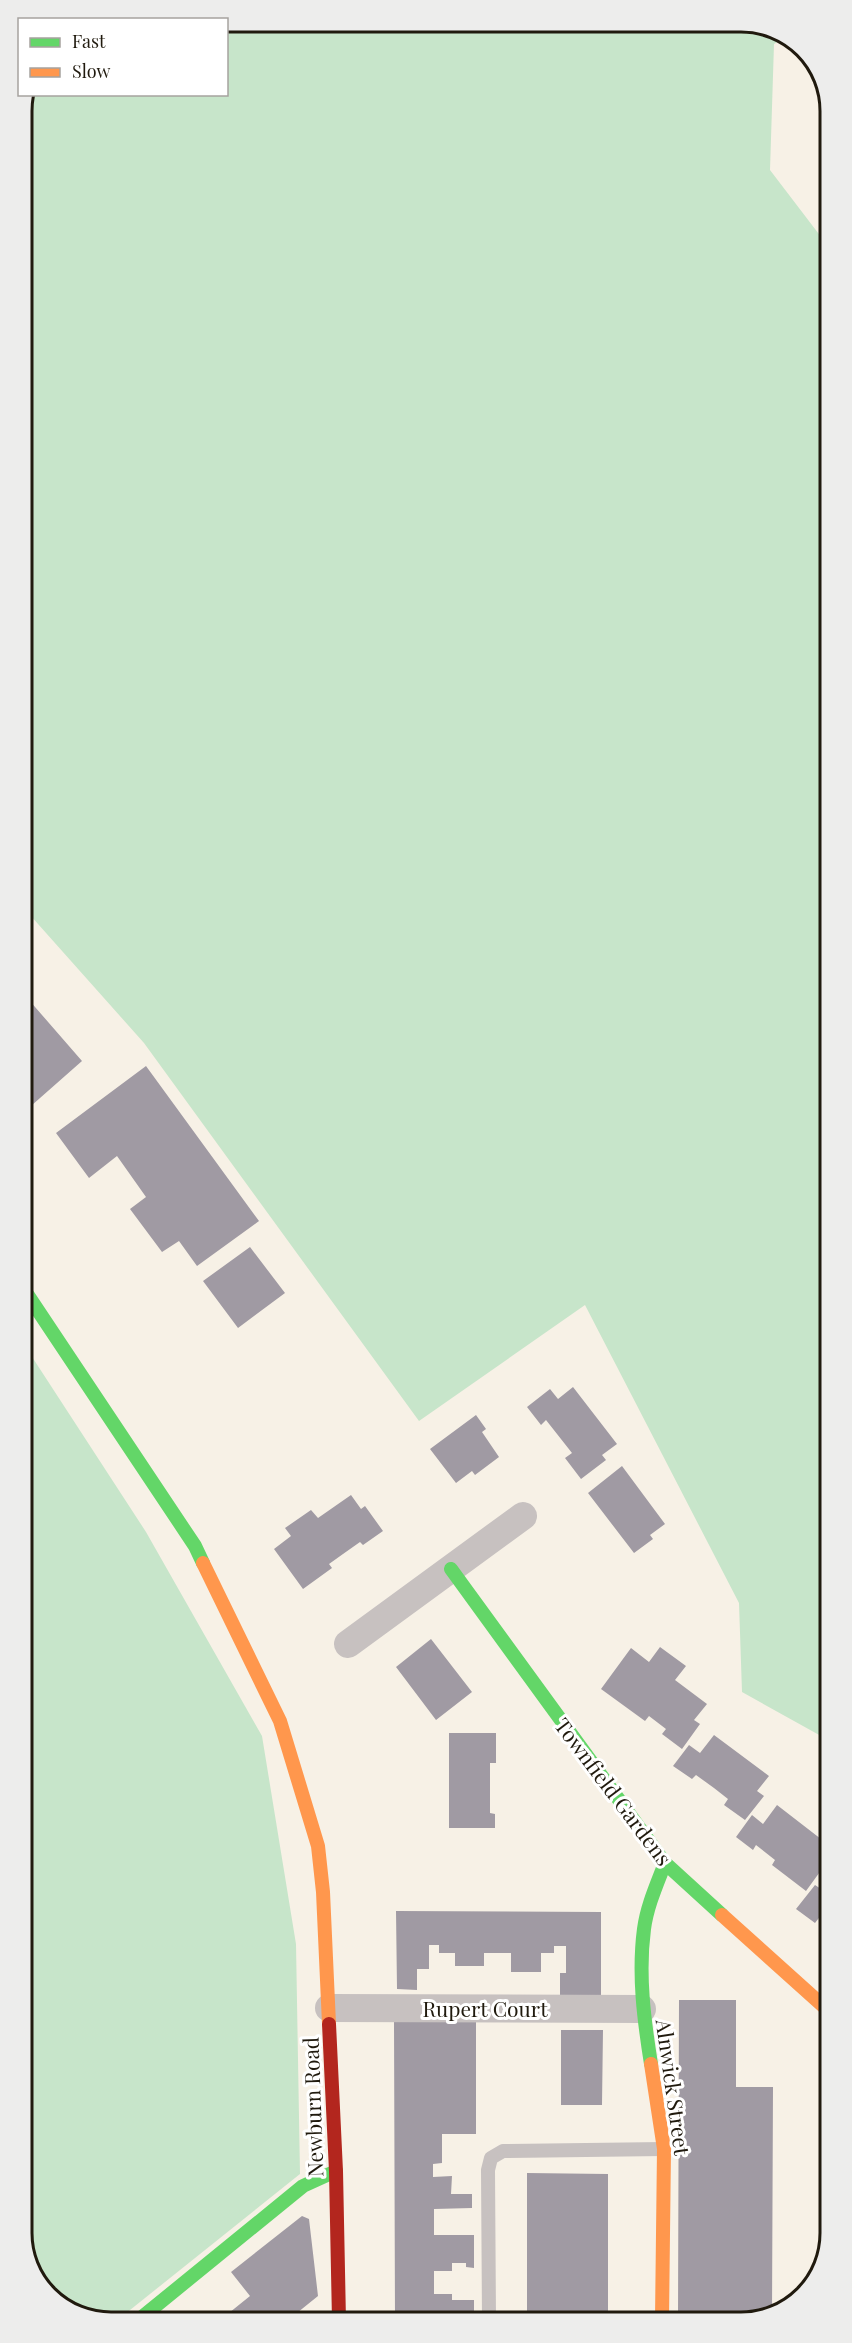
<svg xmlns="http://www.w3.org/2000/svg" width="852" height="2343" font-family="'Playfair Display',serif">
<style>
.green{fill:#c7e5ca}
.building{fill:#a09aa3}
.lines{fill:none;stroke-linecap:round;stroke-linejoin:round}
.lane{stroke:#c7c1c0;stroke-width:14}
.street{stroke:#c7c1c0;stroke-width:28}
.fast{stroke:#63d668;stroke-width:14}
.slow{stroke:#ff974d;stroke-width:14}
.jam{stroke:#b3261e;stroke-width:14}
.labels{text-anchor:middle;dominant-baseline:central;stroke-width:6;stroke-linejoin:round;paint-order:stroke}
.street-label{font-size:21px;fill:#201a0e;stroke:#fff}
.rim{fill:none;stroke:#201a0e;stroke-width:3}
</style>
<rect width="100%" height="100%" fill="#f7f1e6"/>
<path class="green" d="M 227,21 L 748,21 L 787,36 L 774,44 L 770,170 L 828,246 L 830,1741 L 742,1692 L 739,1603 L 585,1305 L 419,1421 L 144,1043 L 22,906 L 21,105 L 26,95 L 226,94 Z
M 23,1343 L 146,1532 L 262,1736 L 296,1944 L 300,2174 L 115,2322 L 104,2322 L 56,2303 L 24,2256 Z"/>
<path class="building" d="M 22,992 L 82,1061 L 23,1113 L 22,998 Z
M 146,1066 L 259,1221 L 197,1266 L 179,1241 L 162,1252 L 130,1209 L 146,1197 L 117,1156 L 89,1178 L 56,1133 Z
M 250,1247 L 285,1293 L 238,1328 L 203,1281 Z
M 573,1387 L 617,1444 L 602,1455 L 606,1460 L 581,1479 L 565,1458 L 572,1453 L 546,1420 L 541,1425 L 527,1407 L 550,1389 L 558,1399 Z
M 476,1415 L 486,1429 L 482,1432 L 499,1457 L 475,1475 L 472,1471 L 456,1483 L 430,1449 Z
M 622,1466 L 665,1524 L 650,1535 L 653,1539 L 634,1553 L 588,1493 Z
M 351,1495 L 361,1509 L 365,1506 L 383,1531 L 363,1545 L 360,1542 L 343,1554 L 329,1564 L 332,1568 L 303,1589 L 274,1549 L 291,1536 L 285,1528 L 311,1510 L 318,1518 Z
M 431,1639 L 472,1692 L 436,1720 L 396,1667 Z
M 660,1647 L 686,1666 L 675,1680 L 707,1704 L 694,1720 L 700,1724 L 682,1749 L 662,1734 L 666,1729 L 649,1716 L 645,1721 L 601,1689 L 631,1648 L 649,1662 Z
M 449,1733 L 496,1733 L 496,1763 L 490,1763 L 490,1813 L 495,1814 L 495,1828 L 449,1828 Z
M 714,1735 L 769,1776 L 757,1791 L 764,1796 L 745,1820 L 724,1805 L 728,1799 L 714,1788 L 696,1775 L 692,1779 L 673,1766 L 689,1745 L 700,1753 Z
M 777,1805 L 830,1846 L 830,1858 L 806,1891 L 772,1865 L 775,1860 L 756,1845 L 753,1850 L 736,1837 L 752,1815 L 763,1824 Z
M 815,1885 L 827,1893 L 830,1888 L 831,1920 L 822,1914 L 815,1923 L 796,1909 Z
M 396,1911 L 601,1912 L 601,1996 L 560,1995 L 560,1973 L 566,1973 L 566,1946 L 554,1946 L 554,1953 L 541,1953 L 541,1972 L 511,1972 L 511,1953 L 484,1953 L 484,1966 L 455,1966 L 455,1953 L 439,1953 L 439,1945 L 429,1945 L 429,1969 L 417,1969 L 417,1990 L 397,1989 Z
M 679,2000 L 736,2000 L 736,2087 L 773,2087 L 772,2314 L 765,2319 L 678,2319 Z
M 394,2020 L 476,2020 L 476,2134 L 442,2134 L 442,2163 L 433,2164 L 433,2177 L 452,2176 L 451,2194 L 472,2194 L 472,2208 L 434,2209 L 434,2235 L 474,2235 L 474,2268 L 466,2267 L 466,2263 L 452,2263 L 452,2271 L 434,2271 L 434,2294 L 452,2294 L 452,2300 L 474,2300 L 474,2320 L 395,2320 Z
M 561,2030 L 603,2030 L 602,2105 L 561,2105 Z
M 527,2173 L 608,2174 L 608,2320 L 527,2320 Z
M 302,2216 L 309,2219 L 318,2296 L 287,2321 L 219,2321 L 250,2296 L 231,2272 Z"/>
<g class="lines">
<path class="lane" d="M 489,2320 L 488,2170 L 491,2158 L 503,2151 L 664,2149"/>
<path class="street" d="M 348,1644 L 523,1516
M 329,2008 L 642,2009"/>
<path class="fast" d="M 23,1288 L 195,1546 L 203,1563
M 451,1569 L 665,1863 L 722,1915
M 651,2064 C 644,2020 638,1974 644,1929 C 647,1906 657,1884 665,1863
M 136,2322 L 303,2186 L 336,2171"/>
<path class="slow" d="M 203,1563 L 280,1721 L 318,1846 L 323,1892 L 329,2024
M 722,1915 L 831,2013
M 651,2064 L 664,2149 L 662,2319"/>
<path class="jam" d="M 329,2024 L 336,2171 L 339,2321"/>
</g>
<g class="labels">
<g class="street-label">
<text transform="translate(614 1791) rotate(53)">Townfield Gardens</text>
<text x="485" y="2008">Rupert Court</text>
<text transform="translate(674 2087) rotate(82)">Alnwick Street</text>
<text transform="translate(312 2107) rotate(-92)">Newburn Road</text>
</g>
</g>
<path d="M0 0H852V2343H0ZM111 32H741A79 79 0 0 1 820 111V2233A79 79 0 0 1 741 2312H111A79 79 0 0 1 32 2233V111A79 79 0 0 1 111 32Z" fill="#ededec" fill-rule="evenodd"/>
<path class="rim" d="M111 32H741A79 79 0 0 1 820 111V2233A79 79 0 0 1 741 2312H111A79 79 0 0 1 32 2233V111A79 79 0 0 1 111 32Z"/>
<rect x="18" y="18" width="210" height="78" fill="#ffffff" stroke="#a6a39f" stroke-width="1.5"/>
<rect x="30" y="38" width="30" height="9" fill="#63d668" stroke="#a6a39f" stroke-width="1.5"/>
<text x="72" y="48" font-size="18" fill="#201a0e">Fast</text>
<rect x="30" y="68" width="30" height="9" fill="#ff974d" stroke="#a6a39f" stroke-width="1.5"/>
<text x="72" y="78" font-size="18" fill="#201a0e">Slow</text>
</svg>
